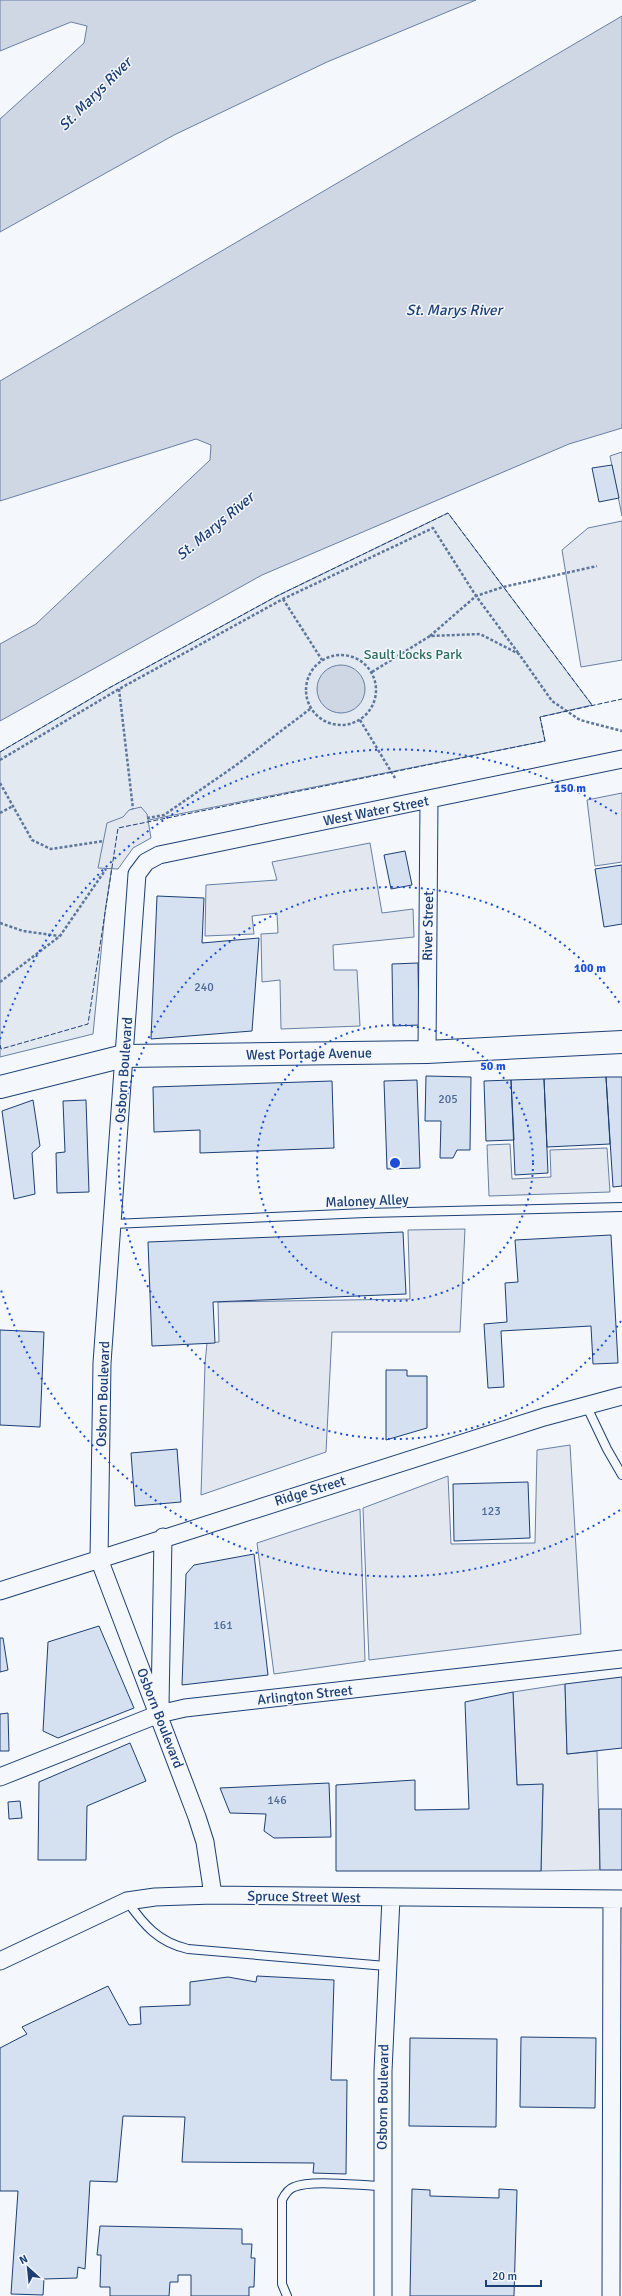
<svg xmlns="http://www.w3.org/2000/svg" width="622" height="2296" font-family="Signika,sans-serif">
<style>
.green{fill:#e3e9f0;stroke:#687fa3}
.parking{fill:#e3e8f0;stroke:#687fa3}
.water{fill:#cfd7e4;stroke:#687fa3}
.building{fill:#d5e0f0;stroke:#1d3f73}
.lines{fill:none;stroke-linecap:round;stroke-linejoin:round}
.lane-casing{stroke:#1d3f73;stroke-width:10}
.street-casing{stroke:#1d3f73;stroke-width:19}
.secondary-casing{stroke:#1d3f73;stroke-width:24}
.path{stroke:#5e769c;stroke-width:2.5;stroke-dasharray:3 2;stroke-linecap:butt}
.lane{stroke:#f4f7fb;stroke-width:8}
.street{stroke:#f4f7fb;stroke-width:17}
.secondary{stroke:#f4f7fb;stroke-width:22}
.fence{stroke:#1d3f73;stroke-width:1;stroke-dasharray:5 2;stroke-linecap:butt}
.ring{fill:none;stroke:#1d4ed8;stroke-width:2;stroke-dasharray:2 4}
.labels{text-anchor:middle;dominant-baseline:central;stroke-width:3;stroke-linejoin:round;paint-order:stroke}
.number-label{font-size:12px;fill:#4b6792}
.park-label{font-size:14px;fill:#2c6c60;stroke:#f4f7fb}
.street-label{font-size:14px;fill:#1d3f73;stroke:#f4f7fb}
.water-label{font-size:15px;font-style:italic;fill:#1d3f73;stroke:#f4f7fb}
.centre{fill:#1d4ed8;stroke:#f4f7fb;stroke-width:2}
.ring-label{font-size:12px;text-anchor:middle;font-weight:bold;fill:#1d4ed8;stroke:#f4f7fb;stroke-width:3;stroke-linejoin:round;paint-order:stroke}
</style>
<rect width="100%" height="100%" fill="#f4f7fb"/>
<path class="green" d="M 448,513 L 592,705 L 540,717 L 545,741 L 149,820 L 118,828 L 105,912 L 93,1034 L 0,1057 L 0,752 L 109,688 L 277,596 Z"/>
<path class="parking" d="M 622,452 L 622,516 L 610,456 Z
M 622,521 L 622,660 L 581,667 L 562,550 L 588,528 Z
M 622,793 L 622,862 L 595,866 L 587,800 Z
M 141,807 L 147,814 L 151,838 L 133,848 L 118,869 L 98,868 L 107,823 L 123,817 L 129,810 Z
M 370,843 L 382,913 L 413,909 L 414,937 L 333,945 L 334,970 L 357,970 L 360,1026 L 281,1029 L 280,980 L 262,982 L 261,934 L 278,933 L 277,913 L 252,916 L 254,934 L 205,936 L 206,885 L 277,880 L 272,862 Z
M 510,1144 L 512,1179 L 551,1177 L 550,1150 L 607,1148 L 610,1192 L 489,1196 L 487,1145 Z
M 465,1229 L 460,1332 L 332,1332 L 326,1452 L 201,1495 L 205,1364 L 207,1343 L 219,1342 L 218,1302 L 410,1299 L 408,1230 Z
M 570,1445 L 581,1634 L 369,1660 L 363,1508 L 448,1476 L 451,1544 L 535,1543 L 537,1450 Z
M 360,1509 L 365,1661 L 274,1674 L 257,1543 Z
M 565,1684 L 567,1754 L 597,1751 L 600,1870 L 541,1871 L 543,1785 L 517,1785 L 513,1692 Z"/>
<path class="water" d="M 0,0 L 476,0 L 327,62 L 174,135 L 0,232 L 0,119 L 84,43 L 87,26 L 71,22 L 0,51 Z
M 622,16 L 622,428 L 569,444 L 262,575 L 0,721 L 0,644 L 36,624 L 210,460 L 211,445 L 196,439 L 0,501 L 0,381 Z
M317 689a24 24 0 1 1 48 0a24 24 0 1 1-48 0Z"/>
<path class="building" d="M 612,465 L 619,498 L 599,502 L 592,468 Z
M 405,851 L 412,885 L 391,889 L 384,855 Z
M 622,865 L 622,924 L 604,927 L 595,869 Z
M 157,896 L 204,898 L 202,943 L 259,938 L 252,1031 L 151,1039 Z
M 418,963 L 419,1025 L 393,1026 L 392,964 Z
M 426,1076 L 471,1077 L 470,1150 L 457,1150 L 453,1158 L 440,1158 L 441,1121 L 425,1121 Z
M 606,1077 L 610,1144 L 547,1147 L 544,1079 Z
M 606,1077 L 622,1077 L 622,1186 L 613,1187 Z
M 544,1079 L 548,1173 L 515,1175 L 511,1080 Z
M 417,1080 L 420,1168 L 387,1169 L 384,1081 Z
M 511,1080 L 514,1140 L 486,1141 L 484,1081 Z
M 332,1081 L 334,1148 L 200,1153 L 200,1130 L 154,1132 L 153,1087 Z
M 33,1100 L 40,1146 L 32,1153 L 35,1194 L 14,1199 L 2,1111 Z
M 86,1100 L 89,1192 L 57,1193 L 56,1153 L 65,1152 L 63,1101 Z
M 403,1232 L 406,1294 L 213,1302 L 215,1343 L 152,1346 L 148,1242 Z
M 611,1235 L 618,1363 L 593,1364 L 591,1326 L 501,1331 L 504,1387 L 488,1388 L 484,1324 L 507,1322 L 505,1283 L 518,1282 L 515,1240 Z
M 0,1330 L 44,1332 L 40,1427 L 0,1425 Z
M 386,1370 L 407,1370 L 407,1376 L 427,1376 L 427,1428 L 386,1440 Z
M 177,1449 L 181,1502 L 135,1506 L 131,1453 Z
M 528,1482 L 530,1538 L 454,1541 L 453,1484 Z
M 254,1554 L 268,1675 L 182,1685 L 186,1574 L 194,1565 Z
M 99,1626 L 134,1708 L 58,1738 L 43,1731 L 48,1642 Z
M 0,1638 L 3,1638 L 8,1670 L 0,1672 Z
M 622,1677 L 622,1748 L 567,1754 L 565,1684 Z
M 513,1692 L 517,1785 L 543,1784 L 541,1871 L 336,1871 L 336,1785 L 415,1780 L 415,1810 L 469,1809 L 465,1702 Z
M 8,1713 L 9,1751 L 0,1751 L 0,1714 Z
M 130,1743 L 146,1781 L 87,1806 L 86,1860 L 38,1860 L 39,1782 Z
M 329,1783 L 331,1837 L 274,1838 L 264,1831 L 266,1814 L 230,1813 L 220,1788 Z
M 20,1801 L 22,1818 L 9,1819 L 8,1802 Z
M 599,1809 L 622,1809 L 622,1870 L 600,1870 Z
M 257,1976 L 334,1980 L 331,2080 L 347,2080 L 346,2174 L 313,2173 L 314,2163 L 182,2162 L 185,2117 L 123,2116 L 117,2182 L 90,2181 L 85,2269 L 78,2267 L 77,2278 L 44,2279 L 43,2295 L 11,2294 L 18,2191 L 0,2191 L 0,2048 L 27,2034 L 22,2027 L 108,1986 L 129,2025 L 141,2024 L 140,2007 L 190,2005 L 190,1982 L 228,1977 L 256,1982 Z
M 521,2037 L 596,2038 L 595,2108 L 520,2107 Z
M 410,2038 L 497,2039 L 496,2127 L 409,2126 Z
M 412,2189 L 430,2190 L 430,2196 L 499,2198 L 499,2189 L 517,2190 L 514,2296 L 410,2296 Z
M 100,2226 L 242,2229 L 242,2244 L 252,2244 L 251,2258 L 255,2258 L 254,2287 L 249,2287 L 249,2296 L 191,2296 L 191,2275 L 178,2275 L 178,2282 L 170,2282 L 169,2296 L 110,2296 L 110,2287 L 100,2287 L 101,2255 L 97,2255 Z"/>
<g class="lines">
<defs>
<path id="lane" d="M 113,1224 L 366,1213 L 622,1207
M 586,1405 L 607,1449 L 622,1475
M 127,1901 C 144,1925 158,1942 188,1949 L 386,1966
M 287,2296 L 282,2284 L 282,2200 C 285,2194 288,2189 294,2187 C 312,2179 362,2186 383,2186"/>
<path id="street" d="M 427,1052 L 429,800
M 0,1591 L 544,1417 L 622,1396
M 160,1706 L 163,1537
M 0,1777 L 159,1714 L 185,1708 L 622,1659
M 213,1895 L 205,1842 L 197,1817 L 99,1559 L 102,1363 L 137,874 L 146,862 L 159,855 L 622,759
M 0,1961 L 127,1901 L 155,1897 L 213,1895 L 622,1899
M 383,2296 L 383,2071 L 391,1898
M 611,2296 L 612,1899"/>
<path id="secondary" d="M 0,1087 L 124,1056 L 427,1052 L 622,1042"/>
</defs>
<use href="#lane" class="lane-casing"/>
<use href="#street" class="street-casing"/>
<use href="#secondary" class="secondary-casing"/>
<path class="path" d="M 283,599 L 322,660
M 430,636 L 476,596 L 503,587 L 597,566
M306 690a35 35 0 1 1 70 0a35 35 0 1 1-70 0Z
M 372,672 L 430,636 L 480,634 L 519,654 L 552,701 L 580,720 L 622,731
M 119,689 L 133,809
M 360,720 L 395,778
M 0,760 L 119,689 L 283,599 L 433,528 L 476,596 L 519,654
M 0,783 L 32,840 L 51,849 L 104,841
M 0,813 L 13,806
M 147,818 L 164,815 L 235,766 L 310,709
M 0,923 L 23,931 L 59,936
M 0,982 L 60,936 L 106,869"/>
<use href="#lane" class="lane"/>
<use href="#street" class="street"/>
<use href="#secondary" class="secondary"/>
<path class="fence" d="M 0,752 L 109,688 L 277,596 L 448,513 L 592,705
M 0,1045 L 1,1049 L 88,1024 L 118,828 L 545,741 L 540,717 L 622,699"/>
</g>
<g class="ring">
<circle cx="395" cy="1163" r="138"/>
<path d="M621 1321A276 276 0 1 1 621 1005"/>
<path d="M620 1510A414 414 0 0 1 0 1287M0 1039A414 414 0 0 1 620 816"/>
</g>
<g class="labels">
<g class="number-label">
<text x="204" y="987">240</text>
<text x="448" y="1099">205</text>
<text x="491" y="1511">123</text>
<text x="223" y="1625">161</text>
<text x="277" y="1800">146</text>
</g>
<g class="park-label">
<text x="413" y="654">Sault Locks Park</text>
</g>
<g class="street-label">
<text transform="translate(376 811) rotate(-11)">West Water Street</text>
<text transform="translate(428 926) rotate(-89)">River Street</text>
<text transform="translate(309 1054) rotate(-1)">West Portage Avenue</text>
<text transform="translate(124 1070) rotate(-86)">Osborn Boulevard</text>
<text transform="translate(367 1201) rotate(-2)">Maloney Alley</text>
<text transform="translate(103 1394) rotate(-88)">Osborn Boulevard</text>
<text transform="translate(310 1491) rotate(-17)">Ridge Street</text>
<text transform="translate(305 1695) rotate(-6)">Arlington Street</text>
<text transform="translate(160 1718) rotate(69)">Osborn Boulevard</text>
<text transform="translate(304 1897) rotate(1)">Spruce Street West</text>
<text transform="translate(383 2097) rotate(-89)">Osborn Boulevard</text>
</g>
<g class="water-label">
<text transform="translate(95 94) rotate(-45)">St. Marys River</text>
<text x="454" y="310">St. Marys River</text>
<text transform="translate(215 526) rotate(-40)">St. Marys River</text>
</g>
</g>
<circle cx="395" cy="1163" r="6" class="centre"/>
<g class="ring-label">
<text x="570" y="792">150 m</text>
<text x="590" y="972">100 m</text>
<text x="493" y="1070">50 m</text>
</g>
<g transform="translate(28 2268) rotate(333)" stroke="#f4f7fb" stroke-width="3" paint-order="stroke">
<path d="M0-3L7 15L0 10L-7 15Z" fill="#1d3f73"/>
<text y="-6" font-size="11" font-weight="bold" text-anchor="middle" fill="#1d3f73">N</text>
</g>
<path d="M486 2280v6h55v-6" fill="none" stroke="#1d3f73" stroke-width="2"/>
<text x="492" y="2280" font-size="12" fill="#1d3f73" stroke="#f4f7fb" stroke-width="3" paint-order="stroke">20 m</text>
</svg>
